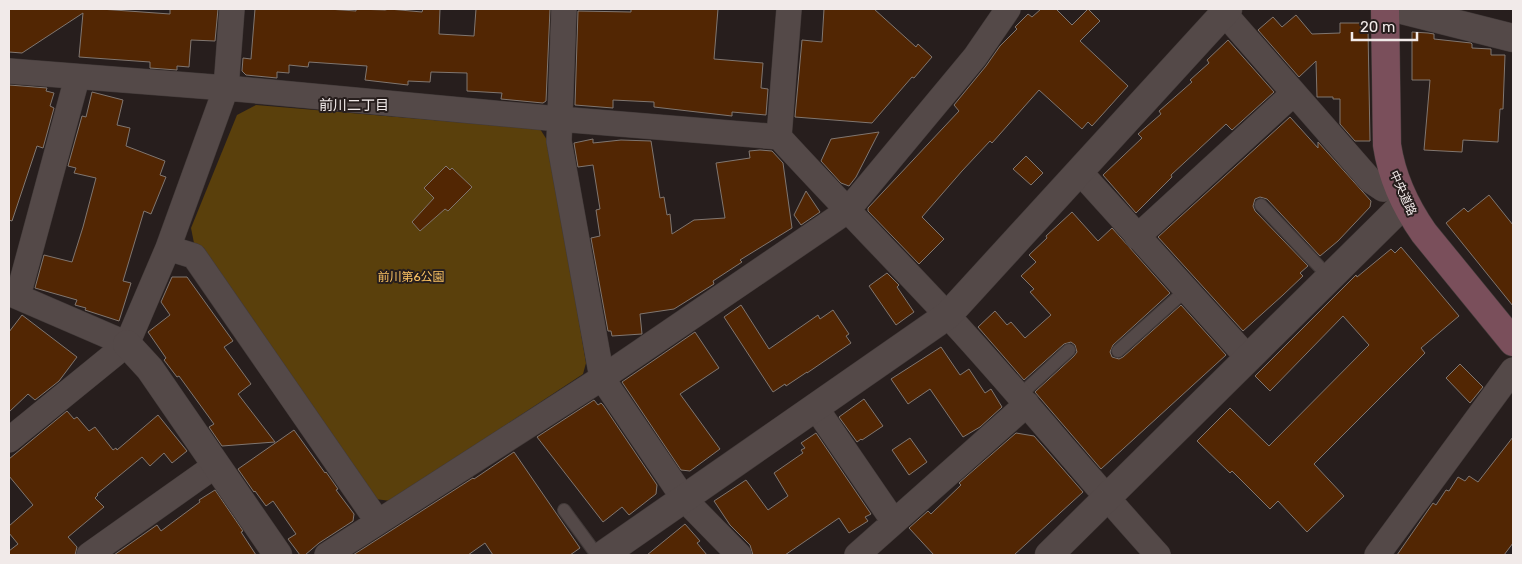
<svg xmlns="http://www.w3.org/2000/svg" width="1522" height="564" font-family="Rubik,'Noto Sans JP',sans-serif">
<style>
.green{fill:#5a400c}
.building{fill:#522603;stroke:#807670}
.lines{fill:none;stroke-linecap:round;stroke-linejoin:round}
.service-casing{stroke:#423a39;stroke-width:14}
.minor-casing{stroke:#423a39;stroke-width:26}
.tertiary-casing{stroke:#423a39;stroke-width:29}
.secondary-casing{stroke:#423a39;stroke-width:29}
.service{stroke:#544948;stroke-width:12}
.minor{stroke:#544948;stroke-width:25}
.tertiary{stroke:#544948;stroke-width:28}
.secondary{stroke:#7a4f5b;stroke-width:28}
.labels{text-anchor:middle;dominant-baseline:central;stroke-width:4;stroke-linejoin:round;paint-order:stroke}
.street-label{font-size:12px;fill:#f1eae9;stroke:#271e1d}
.park-label{font-size:12px;fill:#f8c061;stroke:#271e1d}
.neighbourhood-label{font-size:14px;fill:#f1eae9;stroke:#271e1d}
</style>
<rect width="100%" height="100%" fill="#271e1d"/>
<path class="green" d="M 256,105 L 540,129 L 549,143 L 586,363 L 583,374 L 391,501 L 375,499 L 194,243 L 191,228 L 237,115 Z"/>
<path class="building" d="M 9,9 L 100,9 L 170,14 L 170,9 L 218,9 L 215,41 L 191,40 L 189,67 L 177,66 L 177,70 L 150,68 L 150,62 L 79,57 L 83,13 L 22,53 L 9,52 Z
M 255,9 L 328,9 L 356,11 L 356,9 L 385,10 L 389,9 L 422,12 L 423,9 L 440,9 L 439,34 L 474,36 L 476,9 L 550,9 L 546,101 L 543,103 L 501,99 L 502,93 L 467,91 L 467,73 L 431,72 L 430,82 L 408,81 L 408,85 L 365,80 L 367,66 L 309,62 L 308,67 L 289,65 L 289,73 L 277,72 L 277,78 L 246,75 L 242,71 L 243,58 L 251,59 Z
M 631,9 L 718,9 L 714,59 L 763,63 L 761,88 L 768,89 L 766,115 L 732,112 L 732,116 L 654,107 L 654,102 L 613,100 L 613,108 L 575,105 L 578,11 L 631,12 Z
M 824,9 L 874,9 L 916,47 L 918,44 L 932,57 L 914,78 L 912,77 L 872,123 L 795,117 L 802,40 L 822,42 Z
M 1041,9 L 1056,9 L 1072,25 L 1088,9 L 1100,21 L 1080,41 L 1128,86 L 1092,126 L 1088,122 L 1082,129 L 1039,90 L 992,143 L 990,141 L 962,171 L 922,217 L 944,239 L 919,264 L 868,211 L 868,208 L 959,111 L 954,105 L 986,66 L 1000,46 L 1017,29 L 1015,27 L 1028,14 L 1032,17 Z
M 1296,15 L 1312,34 L 1340,33 L 1340,23 L 1361,23 L 1361,30 L 1368,30 L 1370,141 L 1355,141 L 1340,124 L 1340,99 L 1333,99 L 1333,97 L 1317,97 L 1316,61 L 1299,77 L 1258,30 L 1273,17 L 1282,27 Z
M 1412,32 L 1428,33 L 1434,34 L 1434,39 L 1471,43 L 1472,44 L 1472,48 L 1491,49 L 1491,55 L 1505,55 L 1503,109 L 1500,109 L 1498,142 L 1463,140 L 1462,152 L 1424,150 L 1430,80 L 1412,80 Z
M 1228,40 L 1274,92 L 1232,130 L 1226,124 L 1171,175 L 1172,177 L 1136,213 L 1103,175 L 1142,138 L 1138,134 L 1161,114 L 1159,111 L 1192,82 L 1190,80 L 1209,63 L 1207,60 Z
M 9,85 L 47,88 L 46,91 L 54,93 L 50,106 L 54,108 L 43,148 L 37,146 L 12,221 L 9,220 Z
M 92,92 L 123,100 L 117,125 L 130,128 L 126,146 L 165,161 L 160,175 L 166,177 L 151,214 L 144,211 L 123,281 L 131,283 L 119,321 L 85,310 L 86,308 L 75,305 L 77,300 L 35,288 L 44,255 L 72,262 L 83,227 L 96,178 L 74,173 L 76,168 L 68,166 L 82,116 L 86,117 Z
M 1290,117 L 1318,148 L 1318,142 L 1371,201 L 1370,207 L 1338,241 L 1320,256 L 1267,199 L 1260,197 L 1255,199 L 1253,206 L 1255,211 L 1308,266 L 1300,273 L 1303,276 L 1283,295 L 1243,331 L 1158,237 Z
M 879,132 L 856,177 L 849,186 L 841,183 L 821,161 L 831,139 Z
M 593,139 L 593,143 L 621,140 L 651,141 L 660,198 L 664,197 L 667,215 L 670,214 L 672,234 L 694,220 L 725,218 L 716,163 L 750,158 L 749,151 L 760,150 L 772,151 L 783,163 L 792,228 L 740,260 L 742,262 L 713,281 L 714,284 L 674,309 L 640,314 L 642,334 L 612,336 L 611,331 L 608,331 L 591,238 L 600,236 L 596,210 L 600,209 L 593,165 L 578,167 L 574,143 Z
M 1026,156 L 1043,173 L 1031,185 L 1013,169 Z
M 446,166 L 450,170 L 452,168 L 472,187 L 448,211 L 445,209 L 420,231 L 412,222 L 434,198 L 424,188 Z
M 806,191 L 820,212 L 801,225 L 794,215 Z
M 1489,195 L 1513,225 L 1513,306 L 1446,223 L 1464,208 L 1468,212 Z
M 1072,212 L 1098,241 L 1112,228 L 1170,293 L 1113,345 L 1110,352 L 1112,357 L 1119,359 L 1123,357 L 1181,305 L 1226,355 L 1101,469 L 1035,392 L 1074,356 L 1077,352 L 1075,345 L 1071,342 L 1064,344 L 1024,380 L 978,327 L 995,311 L 1007,325 L 1011,322 L 1025,338 L 1051,315 L 1030,292 L 1034,289 L 1021,276 L 1036,262 L 1029,255 L 1047,238 L 1046,236 Z
M 1401,247 L 1459,316 L 1421,348 L 1425,353 L 1314,464 L 1344,496 L 1307,532 L 1278,501 L 1270,509 L 1232,471 L 1230,473 L 1197,441 L 1230,408 L 1269,446 L 1369,345 L 1343,316 L 1270,391 L 1255,376 L 1356,275 L 1357,277 L 1391,249 L 1395,253 Z
M 887,273 L 899,285 L 897,287 L 914,312 L 896,325 L 869,286 Z
M 172,277 L 187,277 L 233,341 L 224,347 L 251,384 L 238,394 L 275,442 L 222,446 L 209,427 L 214,424 L 179,376 L 177,377 L 164,360 L 166,358 L 148,332 L 170,315 L 161,302 Z
M 741,305 L 769,349 L 818,315 L 820,319 L 833,310 L 849,334 L 846,336 L 851,343 L 807,373 L 807,372 L 786,386 L 785,384 L 773,392 L 724,317 Z
M 22,315 L 77,357 L 59,381 L 35,400 L 28,394 L 9,412 L 9,332 Z
M 695,332 L 719,368 L 680,394 L 720,449 L 690,471 L 681,470 L 622,382 Z
M 941,347 L 960,375 L 969,369 L 985,393 L 991,389 L 1002,407 L 980,427 L 963,437 L 930,389 L 908,404 L 891,379 Z
M 1460,364 L 1483,387 L 1470,403 L 1446,378 Z
M 864,399 L 883,426 L 862,440 L 861,439 L 857,442 L 839,417 Z
M 594,400 L 598,405 L 601,403 L 603,405 L 657,485 L 656,494 L 629,515 L 622,507 L 603,522 L 537,437 Z
M 67,411 L 74,419 L 77,417 L 89,431 L 95,427 L 113,450 L 116,448 L 117,450 L 158,415 L 187,451 L 172,463 L 164,453 L 150,466 L 142,457 L 97,494 L 98,495 L 95,498 L 104,507 L 68,537 L 77,547 L 75,555 L 9,555 L 9,551 L 18,544 L 9,533 L 9,526 L 33,505 L 9,476 L 9,459 Z
M 294,430 L 325,473 L 326,472 L 338,489 L 336,490 L 354,514 L 353,521 L 319,543 L 305,555 L 300,555 L 288,539 L 296,534 L 273,501 L 266,506 L 255,491 L 254,492 L 238,469 Z
M 816,433 L 871,514 L 865,517 L 868,521 L 849,533 L 839,518 L 785,555 L 753,555 L 750,545 L 730,525 L 714,501 L 746,480 L 768,510 L 788,496 L 774,473 L 803,453 L 801,450 L 805,448 L 801,443 Z
M 1016,433 L 1034,436 L 1083,492 L 1014,555 L 934,555 L 909,528 L 928,511 L 931,514 L 961,485 L 959,483 Z
M 1513,437 L 1513,543 L 1504,555 L 1397,555 L 1433,503 L 1436,505 L 1446,490 L 1449,491 L 1458,477 L 1465,481 L 1469,476 L 1478,482 Z
M 910,438 L 927,462 L 909,475 L 892,450 Z
M 514,452 L 580,548 L 570,555 L 493,555 L 485,543 L 468,555 L 353,555 L 473,478 L 474,479 Z
M 215,490 L 243,531 L 241,532 L 256,555 L 114,555 L 157,525 L 161,531 L 200,502 L 199,500 Z
M 685,524 L 700,541 L 697,543 L 707,555 L 647,555 Z"/>
<g class="lines">
<defs>
<path id="service" d="M 1261,205 L 1330,278
M 1118,351 L 1186,290
M 1020,395 L 1069,350
M 564,510 L 597,555"/>
<path id="minor" d="M 564,9 L 559,141 L 602,378 L 684,499 L 739,555
M 789,9 L 779,137 C 834,197 892,256 948,316 C 1020,394 1087,477 1158,555
M 1224,13 L 1371,181 L 1383,189 L 1397,185
M 9,71 L 226,88 L 559,119 L 779,137
M 1079,171 L 1249,359
M 1137,237 L 1294,93
M 168,248 L 194,256 L 378,522
M 9,293 L 127,344
M 18,296 L 77,78
M 816,408 L 894,522
M 9,440 L 127,344 L 168,248 L 226,88 L 232,9
M 89,555 L 216,465
M 327,555 L 602,378 L 847,211 L 975,57 L 1008,9
M 857,555 L 1027,404
M 1377,555 L 1513,370"/>
<path id="tertiary" d="M 1398,9 L 1513,38
M 127,344 L 150,369 L 278,555
M 603,555 L 948,315 L 1228,9
M 1049,555 L 1405,203"/>
<path id="secondary" d="M 1385,9 L 1387,145 C 1392,178 1405,206 1424,233 L 1513,342"/>
</defs>
<use href="#service" class="service-casing"/>
<use href="#minor" class="minor-casing"/>
<use href="#tertiary" class="tertiary-casing"/>
<use href="#secondary" class="secondary-casing"/>
<use href="#service" class="service"/>
<use href="#minor" class="minor"/>
<use href="#tertiary" class="tertiary"/>
<use href="#secondary" class="secondary"/>
</g>
<g class="labels">
<g class="street-label">
<text transform="translate(1403 193) rotate(66)">中央道路</text>
</g>
<g class="park-label">
<text x="411" y="277">前川第6公園</text>
</g>
<g class="neighbourhood-label">
<text x="354" y="105">前川二丁目</text>
</g>
</g>
<rect width="1522" height="564" fill="none" stroke="#f1eae9" stroke-width="20"/>
<path d="M1352 32v8h65v-8" fill="none" stroke="#f1eae9" stroke-width="2.5"/>
<text x="1360" y="32" font-size="15" fill="#f1eae9" stroke="#271e1d" stroke-width="4" paint-order="stroke">20 m</text>
</svg>
